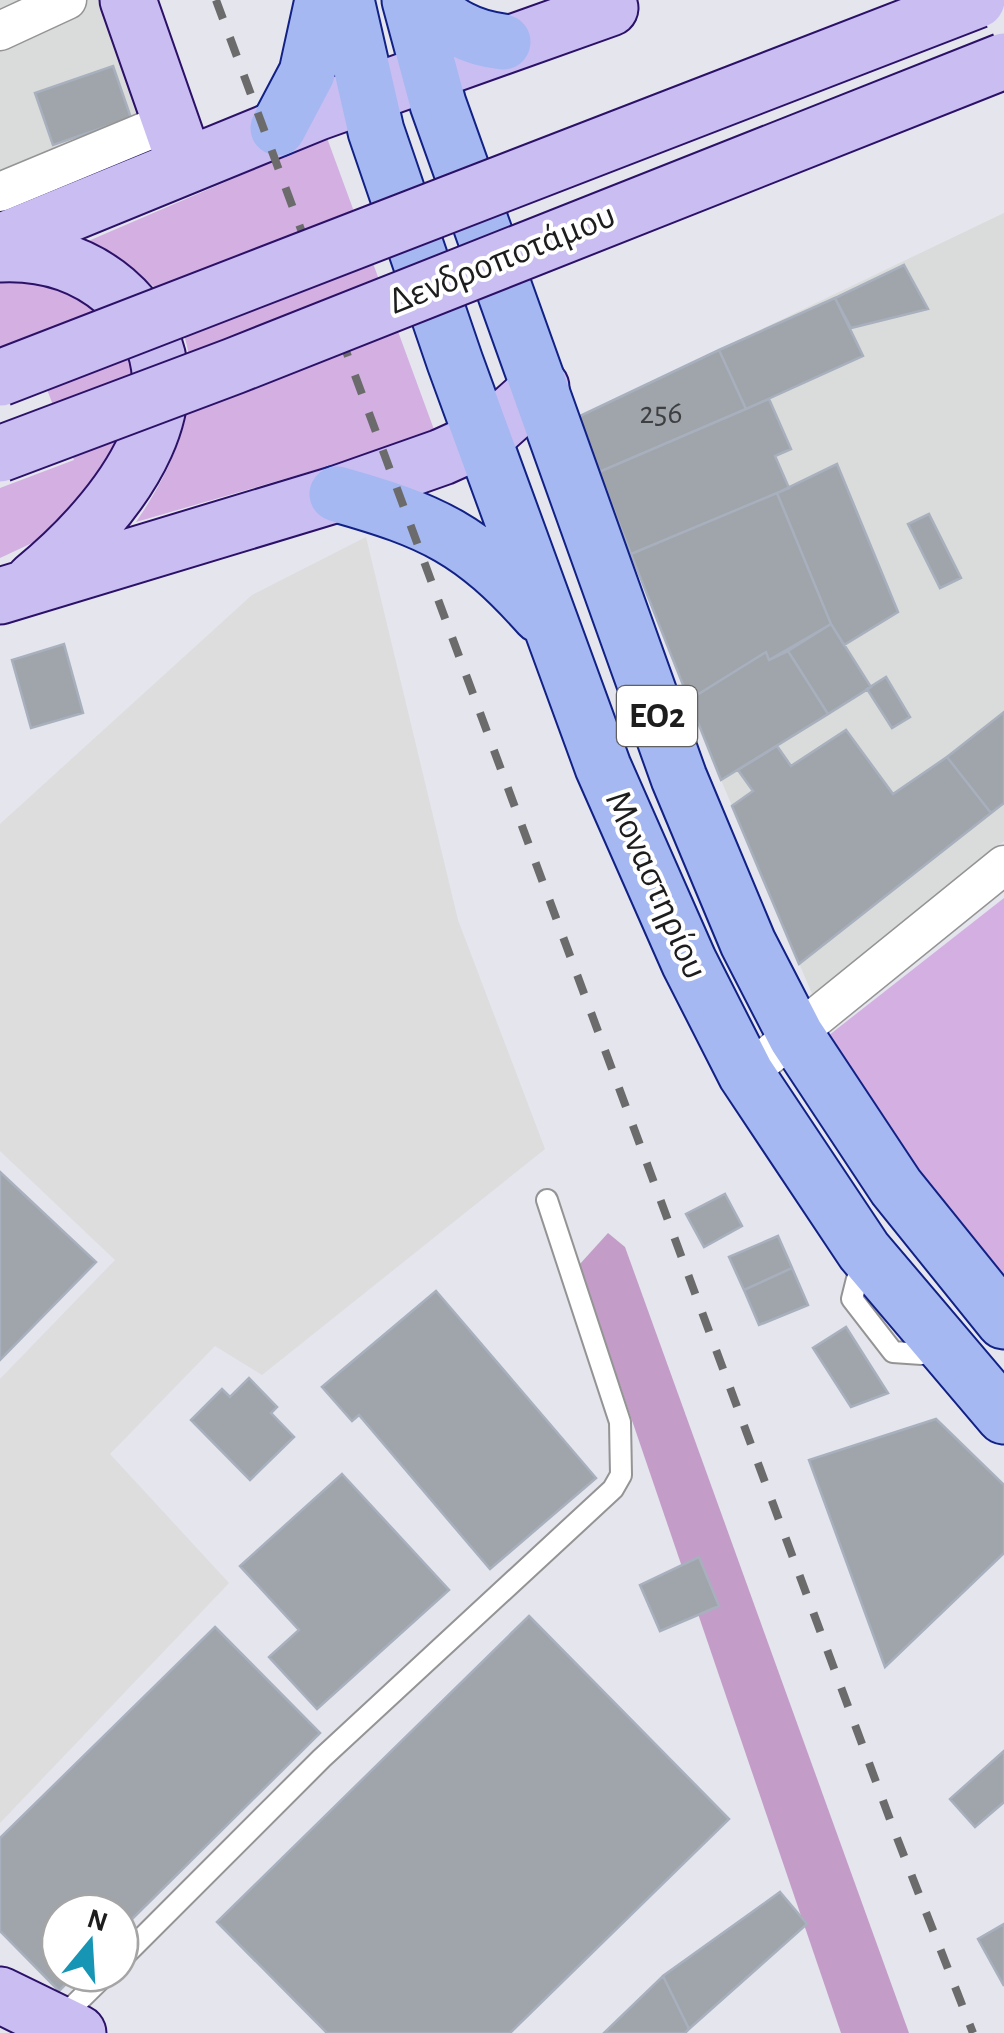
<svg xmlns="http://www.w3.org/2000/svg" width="1004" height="2033" font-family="'Alegreya Sans',sans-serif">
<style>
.residential{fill:#dadbdb}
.grass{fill:#d3afe2}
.forest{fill:#c39dc8}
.parking{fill:#ddd}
.building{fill:#a0a4ab;stroke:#a8b0bd;stroke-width:2.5}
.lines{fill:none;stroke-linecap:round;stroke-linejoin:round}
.lane-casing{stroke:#949494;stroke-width:24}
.street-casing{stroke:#949494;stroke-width:41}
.secondary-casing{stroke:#2b1167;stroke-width:59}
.primary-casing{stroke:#112186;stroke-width:59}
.lane{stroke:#fff;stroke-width:20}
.street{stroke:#fff;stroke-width:38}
.secondary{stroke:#cabdf2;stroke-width:55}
.primary{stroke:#a5b8f1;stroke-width:55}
.rail{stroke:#6b6b6b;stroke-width:8;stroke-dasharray:20 20;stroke-linecap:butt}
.secondary-bridge-casing{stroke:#2b1167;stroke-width:59;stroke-linecap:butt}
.secondary-bridge{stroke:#cabdf2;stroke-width:55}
.labels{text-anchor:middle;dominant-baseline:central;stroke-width:8;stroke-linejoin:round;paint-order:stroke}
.number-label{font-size:32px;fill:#3e3f40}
.shield{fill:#fff;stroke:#616161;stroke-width:2.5}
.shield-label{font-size:35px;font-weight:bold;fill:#1d1d1d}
.street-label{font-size:38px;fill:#1d1d1d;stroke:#fff}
</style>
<rect width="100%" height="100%" fill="#e4e5ed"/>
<path class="residential" d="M 0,0 L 116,0 L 155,114 L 0,178 Z
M 1004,213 L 1004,841 L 813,996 L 721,780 L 578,417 Z"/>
<path class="grass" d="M 327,138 L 436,435 L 136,522 C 182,456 220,362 159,292 C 138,269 106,258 79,245 Z
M 17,279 L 57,285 L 90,305 L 122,342 L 133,372 L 113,462 L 45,537 L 0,558 L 0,488 L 74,460 L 27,337 L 0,348 L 0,282 Z
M 1004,898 L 1004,1280 L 819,1043 Z"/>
<path class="forest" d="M 608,1233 L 625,1247 L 909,2033 L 841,2033 L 579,1265 Z"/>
<path class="parking" d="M 366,537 L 458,920 L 545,1149 L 262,1375 L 215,1346 L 110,1454 L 229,1583 L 0,1823 L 0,1379 L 115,1260 L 0,1151 L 0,824 L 252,595 Z"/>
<path class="building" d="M 113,66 L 131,118 L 53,145 L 35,93 Z
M 904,265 L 928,309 L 851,328 L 835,298 Z
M 835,298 L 863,356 L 746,409 L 719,350 Z
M 719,350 L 746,409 L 599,472 L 578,417 Z
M 769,399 L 791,449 L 775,456 L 789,488 L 631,554 L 599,472 Z
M 837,464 L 898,612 L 844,645 L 831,624 L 777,493 Z
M 777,493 L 831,624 L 769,660 L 766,652 L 689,700 L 631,554 Z
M 929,514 L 961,578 L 940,588 L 908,524 Z
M 831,624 L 871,687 L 828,714 L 788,651 Z
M 64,644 L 83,713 L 31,728 L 12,660 Z
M 788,651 L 828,714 L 721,780 L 689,700 L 766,652 L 769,660 Z
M 886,677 L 910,717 L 892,728 L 867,689 Z
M 1004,712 L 1004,803 L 991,813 L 947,757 Z
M 846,730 L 893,794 L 947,757 L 991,813 L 799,964 L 732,806 L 753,791 L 738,770 L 777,746 L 791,766 Z
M 0,1172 L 96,1262 L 0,1360 Z
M 725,1194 L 742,1226 L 704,1247 L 686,1214 Z
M 778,1236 L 792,1268 L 744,1290 L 729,1257 Z
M 792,1268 L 808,1305 L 759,1325 L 744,1290 Z
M 436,1291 L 596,1478 L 490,1569 L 359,1415 L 352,1421 L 322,1387 Z
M 846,1327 L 888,1393 L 851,1407 L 813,1348 Z
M 249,1378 L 277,1407 L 271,1413 L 294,1437 L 250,1480 L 191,1420 L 222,1389 L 230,1397 Z
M 936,1419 L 1004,1485 L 1004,1553 L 885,1667 L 809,1460 Z
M 342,1474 L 449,1590 L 317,1709 L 269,1657 L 299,1630 L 240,1566 Z
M 699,1557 L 719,1606 L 660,1631 L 640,1585 Z
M 529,1616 L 729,1819 L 510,2033 L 327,2033 L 217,1922 Z
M 215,1627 L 320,1733 L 120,1931 L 120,1913 L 60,1913 L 60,1973 L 77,1973 L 59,1991 L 0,1931 L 0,1838 Z
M 1004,1751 L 1004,1802 L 975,1827 L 950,1799 Z
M 780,1892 L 807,1924 L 689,2029 L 663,1976 Z
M 1004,1924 L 1004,1986 L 978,1939 Z
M 663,1976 L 689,2029 L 685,2033 L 604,2033 Z"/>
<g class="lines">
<defs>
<path id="lane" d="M 857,1279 L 852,1299 L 893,1352 L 922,1354
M 120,1960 L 322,1758 L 613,1489 L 621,1475 L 620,1422 L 547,1200
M 58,2021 L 107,1973"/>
<path id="street" d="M 0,31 L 67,0
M 0,192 L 171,121
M 746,1074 L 1004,865"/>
<path id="secondary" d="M 128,0 L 185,163
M 0,242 L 318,112 L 610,8
M 0,254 C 43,252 82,263 115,291 C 223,384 115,514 34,580
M 0,596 L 337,494 L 442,457 L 484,438 L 541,387
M 0,1995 L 78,2033"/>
<path id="primary" d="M 346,0 L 376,131 L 455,362 L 603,767 L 689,962 L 746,1074 L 864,1251 L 1004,1416
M 410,0 L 438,104 L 679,778 L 748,943 L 796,1036 L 896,1187 L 1004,1321
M 424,0 C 446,25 470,38 503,42
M 278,128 L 307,73 L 323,0
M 337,494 C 433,521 472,539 540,615"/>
</defs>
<use href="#lane" class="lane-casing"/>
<use href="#street" class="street-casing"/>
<use href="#secondary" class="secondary-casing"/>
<use href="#primary" class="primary-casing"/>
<use href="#lane" class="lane"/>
<use href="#street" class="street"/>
<use href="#secondary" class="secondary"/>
<use href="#primary" class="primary"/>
<path class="rail" d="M 216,0 L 892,1825 L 973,2033"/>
<defs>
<path id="secondary-bridge" d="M 0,378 L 977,0
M 0,454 L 234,366 L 1004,61"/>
</defs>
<use href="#secondary-bridge" class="secondary-bridge-casing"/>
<use href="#secondary-bridge" class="secondary-bridge"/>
</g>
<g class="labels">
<g class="number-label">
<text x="661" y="413">256</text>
</g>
<rect class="shield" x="617" y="686" width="80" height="60" rx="8"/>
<g class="shield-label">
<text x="657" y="716">ΕΟ2</text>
</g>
<g class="street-label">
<text transform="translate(502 259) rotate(-22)">Δενδροποτάμου</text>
<text transform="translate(656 885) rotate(66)">Μοναστηρίου</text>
</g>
</g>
<g transform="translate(90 1943) rotate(18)"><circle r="48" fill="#ffffff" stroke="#a5a5a5" stroke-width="2.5"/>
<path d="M0-8L18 38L0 25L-18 38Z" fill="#1696b4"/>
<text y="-15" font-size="28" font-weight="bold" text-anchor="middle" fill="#1d1d1d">N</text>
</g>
</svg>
